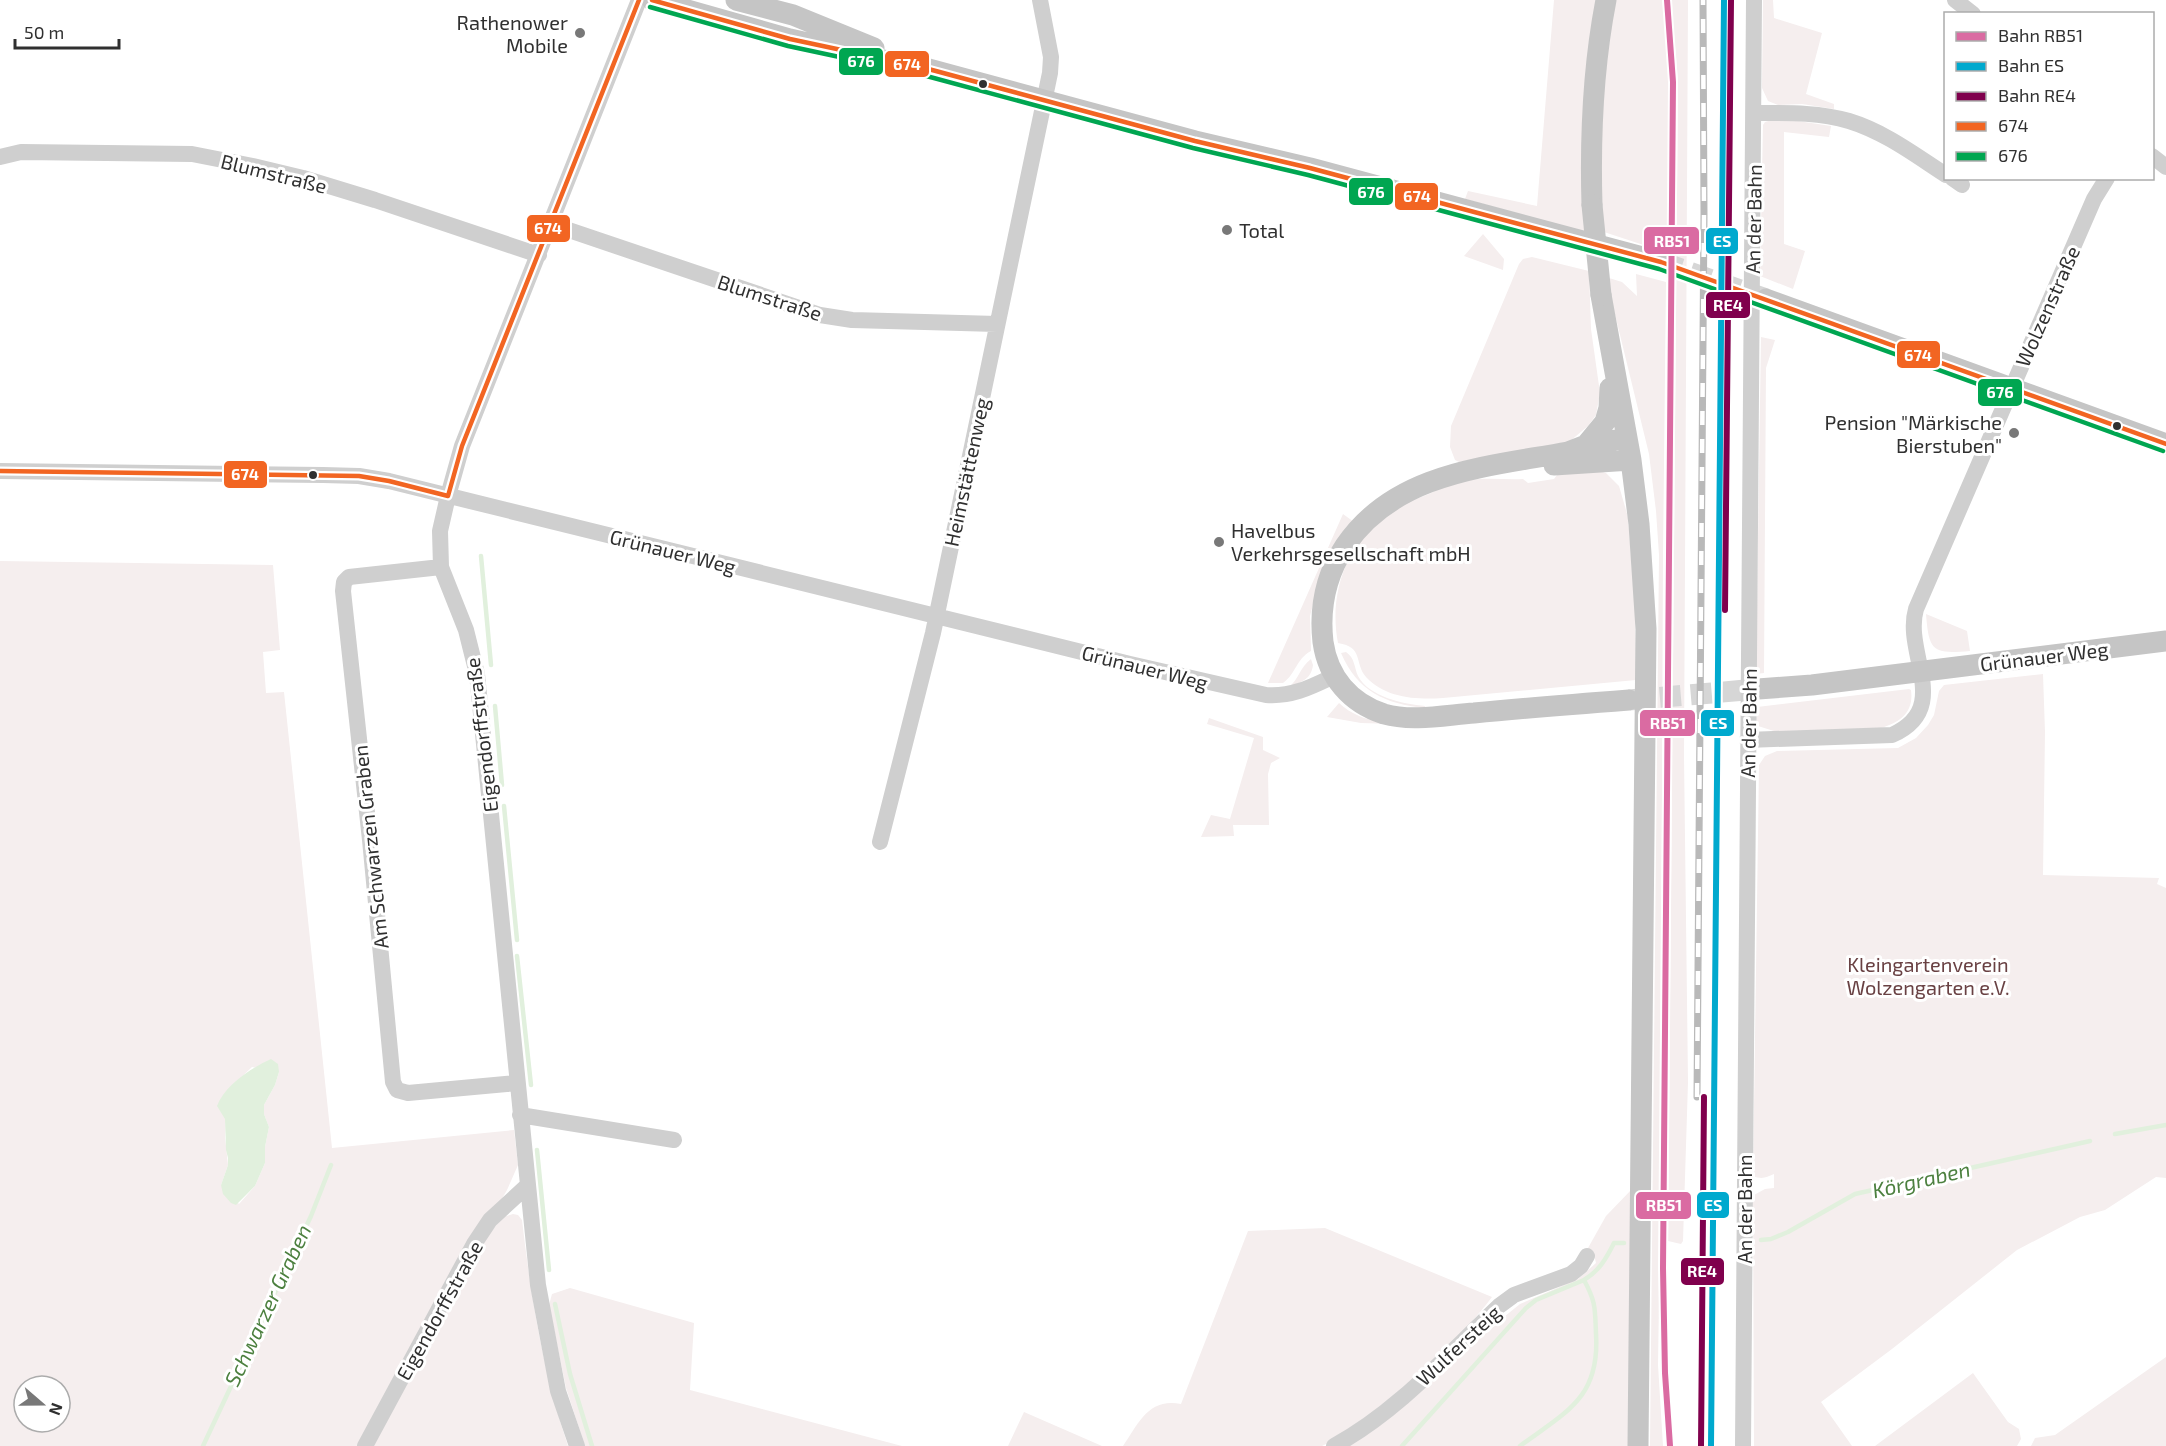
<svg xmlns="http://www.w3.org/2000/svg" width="2166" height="1446" font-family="'Exo 2',sans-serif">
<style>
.green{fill:#f5eeee;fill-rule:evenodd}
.water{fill:#e1f0dd}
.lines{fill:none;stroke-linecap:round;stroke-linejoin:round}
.stream{stroke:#e1f0dd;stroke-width:4.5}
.major-tunnel{stroke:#d6d6d6;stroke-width:21;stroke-dasharray:21 10;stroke-linecap:butt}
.minor{stroke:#cfcfcf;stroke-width:16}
.major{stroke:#c5c5c5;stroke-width:21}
.rail-casing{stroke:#b9b9b9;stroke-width:7}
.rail{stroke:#fff;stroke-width:4.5;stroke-dasharray:14;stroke-linecap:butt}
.major-bridge{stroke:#c5c5c5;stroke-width:21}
.bus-1-casing{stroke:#fff;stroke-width:9}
.bus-2-casing{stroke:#fff;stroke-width:9}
.bus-1{stroke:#f26522;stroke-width:4.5}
.bus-2{stroke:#00a651;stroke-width:4.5}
.rail-1-casing{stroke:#fff;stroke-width:10}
.rail-2-casing{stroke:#fff;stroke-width:10}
.rail-3-casing{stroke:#fff;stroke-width:10}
.rail-1{stroke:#da6ba2;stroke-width:6}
.rail-2{stroke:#00a9ce;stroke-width:6}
.rail-3{stroke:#80004d;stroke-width:6}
.poi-dot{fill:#787878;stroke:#fff;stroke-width:2}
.bus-dot{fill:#303030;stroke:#fff;stroke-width:2}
.labels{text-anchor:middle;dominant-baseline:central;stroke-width:6;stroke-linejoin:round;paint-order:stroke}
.poi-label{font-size:20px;fill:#303030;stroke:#fff;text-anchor:end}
.street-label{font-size:20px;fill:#303030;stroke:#fff}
.park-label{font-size:20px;fill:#694143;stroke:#fff}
.water-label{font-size:21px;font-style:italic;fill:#4c803f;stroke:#fff}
.line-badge{stroke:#fff;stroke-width:2}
.badge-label{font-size:16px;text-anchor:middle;font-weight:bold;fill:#fff}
</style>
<rect width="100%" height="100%" fill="#fff"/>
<path class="green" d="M 1554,0 L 1596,0 L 1585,232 L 1465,199 L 1468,191 L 1537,206 Z
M 1616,0 L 1662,0 C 1674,83 1669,169 1668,253 L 1604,232 C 1598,156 1598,75 1616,0 Z
M 1671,0 L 1688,0 L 1684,756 L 1688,1082 L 1683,1241 L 1681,1244 L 1668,1241 L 1678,80 Z
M 1763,0 L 1773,0 L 1774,18 L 1822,33 L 1806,94 L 1834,104 L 1834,109 L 1802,104 L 1778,105 L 1768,101 L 1762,88 Z
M 1778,118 L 1831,126 L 1829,137 L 1784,132 L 1784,244 L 1805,251 L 1793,289 L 1760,276 L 1763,125 L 1765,122 Z
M 1483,234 L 1504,259 L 1503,270 L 1464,256 Z
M 1532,257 L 1589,271 L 1591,329 L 1600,393 L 1596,415 L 1588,426 L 1569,442 L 1459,462 L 1455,460 L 1450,447 L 1451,426 L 1519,264 L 1523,259 Z
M 1636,274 L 1666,282 L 1663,555 L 1660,1237 L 1658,1365 L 1663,1446 L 1650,1446 L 1659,555 L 1656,511 L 1649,454 L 1611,298 L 1609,278 L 1622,282 L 1637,296 Z
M 1761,337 L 1775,340 L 1766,368 L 1764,673 L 1756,674 Z
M 1596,470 L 1606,473 L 1619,486 L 1628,517 L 1635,612 L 1636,680 L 1443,698 C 1417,700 1385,698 1366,677 C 1354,663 1364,647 1338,643 C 1328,592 1348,540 1391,510 C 1402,503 1417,499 1429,494 C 1437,490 1446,485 1454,483 C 1476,476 1501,480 1523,479 L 1528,483 L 1554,479 L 1560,471 Z
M 1343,514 L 1354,522 L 1316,593 L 1310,616 L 1311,651 C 1296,659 1296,674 1283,683 L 1268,683 Z
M 0,561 L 273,565 L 280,650 L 263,652 L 266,693 L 284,692 L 332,1148 L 514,1130 L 518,1165 L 507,1190 L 359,1446 L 0,1446 ZM 252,1067 L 279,1072 L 275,1085 L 264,1105 L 264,1114 L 269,1127 L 265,1147 L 265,1163 L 255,1186 L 239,1204 L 221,1185 L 228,1165 L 225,1137 L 227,1091 ZM 24,1386 L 60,1386 L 60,1422 L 24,1422 Z
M 1926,614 L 1967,631 L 1970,651 C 1933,654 1929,652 1926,614 Z
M 1346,652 C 1355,658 1354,667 1358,676 C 1369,697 1404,704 1425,706 L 1425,708 C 1385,704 1357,691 1341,653 Z
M 1311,659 L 1313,665 C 1311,680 1301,682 1289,687 C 1299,679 1300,667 1311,659 Z
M 2043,674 L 2045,732 L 2043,875 L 2159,878 L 2157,884 L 2166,888 L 2166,1178 L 2156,1177 L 2105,1210 L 2080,1217 L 2017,1250 L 1892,1349 L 1821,1402 L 1852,1446 L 1754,1446 L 1753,1200 L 1754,1195 L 1765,1189 L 1774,1188 L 1774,1174 C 1766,1177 1763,1180 1753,1176 L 1759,765 L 1765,756 L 1777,751 L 1898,748 L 1916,738 L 1928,725 L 1934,715 L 1939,691 L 1944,685 Z
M 1909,689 L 1911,690 C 1914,712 1901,722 1881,728 L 1777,732 L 1758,726 L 1756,719 L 1757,707 Z
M 1339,703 C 1362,725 1396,724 1427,725 L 1361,723 L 1327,717 Z
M 1209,718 L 1263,737 L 1263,750 L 1280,758 L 1271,763 L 1268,774 L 1269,825 L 1233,825 L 1234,836 L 1201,837 L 1211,815 L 1230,819 L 1254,738 L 1207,724 Z
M 1632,1189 L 1629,1446 L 1344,1446 L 1520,1304 L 1578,1279 L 1596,1263 L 1594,1255 L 1588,1248 L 1606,1216 Z
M 513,1214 L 518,1215 L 522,1220 C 531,1297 543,1372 568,1446 L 373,1446 L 486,1238 L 503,1217 Z
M 1325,1228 L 1492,1297 C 1475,1320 1455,1339 1435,1358 C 1400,1392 1366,1425 1322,1446 L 1123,1446 C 1139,1423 1148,1398 1181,1404 L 1248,1231 Z
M 570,1288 L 694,1323 L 690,1390 L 902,1446 L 585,1446 L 566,1388 L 549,1305 L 552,1294 Z
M 2166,1357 L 2166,1446 L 2031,1446 L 2035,1438 L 2055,1435 Z
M 1973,1373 L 2008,1422 L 2019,1429 L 2021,1439 L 2017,1446 L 1875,1446 Z
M 1024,1412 L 1102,1446 L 1008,1446 Z"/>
<path class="water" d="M 271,1059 L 278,1064 L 279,1072 L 275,1085 L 264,1105 L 264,1114 L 269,1127 L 265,1147 L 265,1163 L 255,1186 L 236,1205 L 231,1203 L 223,1194 L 221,1185 L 228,1165 L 228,1158 L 226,1150 L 225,1119 L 217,1106 C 225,1085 251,1068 271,1059 Z"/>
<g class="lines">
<path class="stream" d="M 481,556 L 491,665
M 495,706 L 502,785
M 504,806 L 517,940
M 517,956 L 531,1085
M 2115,1134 L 2166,1125
M 537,1150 L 549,1270
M 1761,1240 L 1771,1239 L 1788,1232 L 1855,1194 L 2090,1141
M 555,1304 L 570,1374 L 592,1446
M 203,1446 L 311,1216 L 331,1165
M 1402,1446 L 1526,1308 L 1536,1300 L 1584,1280
M 1520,1446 C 1566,1412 1600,1398 1596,1334 C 1595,1309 1596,1302 1584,1280 C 1599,1271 1606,1259 1614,1243 L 1624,1243"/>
<path class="major-tunnel" d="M 1661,262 L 1766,299
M 1629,700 L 1758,689"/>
<path class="minor" d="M 1955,0 L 1973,14
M 1754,113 C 1786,113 1818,112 1849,121 C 1885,132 1915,155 1946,175
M 2152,156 L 2166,167
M 0,157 L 21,152 L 192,154 L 253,166 L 303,178 L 375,200 L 539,255
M 1952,178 L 1962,185
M 551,224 L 820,315 L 852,320 L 997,324
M 0,471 L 323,475 L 359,476 L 389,481 L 1130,664 L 1266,695 C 1292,697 1311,687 1334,676
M 441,567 L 349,577 L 344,582 L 343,591 L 370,840 L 393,1082 L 397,1090 L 408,1093 L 517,1083
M 1747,740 L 1892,735 C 1953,708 1903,653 1916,609 L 2094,199 L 2107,178
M 880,842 L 933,633 L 1050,73 L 1051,57 L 1040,0
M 520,1115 L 674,1140
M 365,1446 L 474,1244 L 490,1220 L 528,1185
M 577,1446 L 558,1391 L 538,1285 L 477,674 L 466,630 L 441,567 L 440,531 L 448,496 L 462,446 L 639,0
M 1334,1446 C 1397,1412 1447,1355 1499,1306 L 1514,1295 L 1571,1274 L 1581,1266 L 1587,1256
M 1743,1446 L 1754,0"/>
<path class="major" d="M 652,0 L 790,39 L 873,58 L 921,67 L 1195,141 L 1310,168 L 1661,262
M 736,0 L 793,15 L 874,48
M 1592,205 C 1590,137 1593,67 1606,0
M 1601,295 L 1631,460 L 1639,524 L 1646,629 L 1638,1446
M 1766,299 L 2166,444
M 1627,438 L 1586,445 L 1568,452 C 1487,467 1395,472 1345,546 C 1326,575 1319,607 1323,642 C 1328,677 1350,703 1384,714 C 1412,722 1446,715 1474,713 C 1526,708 1577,704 1629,700
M 1586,445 L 1605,422 L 1609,408 L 1610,388
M 1554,465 L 1631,460
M 1758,689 L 1812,685 L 2166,641"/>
<defs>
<path id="rail" d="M 1697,1097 L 1704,214 L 1703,0"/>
</defs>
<use href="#rail" class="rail-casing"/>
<use href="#rail" class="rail"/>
<path class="major-bridge" d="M 1592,205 L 1601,295"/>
<defs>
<path id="bus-1" d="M 652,0 L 790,39 L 921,67 L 1195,141 L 1310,168 L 1661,262 L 2166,444
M 0,471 L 359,476 L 389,481 L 448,496 L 462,446 L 639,0"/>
<path id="bus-2" d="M 650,7 L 788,46 L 919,74 L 1193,148 L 1308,175 L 1659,269 L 2163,451"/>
</defs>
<use href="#bus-1" class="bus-1-casing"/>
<use href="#bus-2" class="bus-2-casing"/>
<use href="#bus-1" class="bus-1"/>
<use href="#bus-2" class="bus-2"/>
<defs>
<path id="rail-1" d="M 1667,0 L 1673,82 L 1663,1268 L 1665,1373 L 1670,1446"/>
<path id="rail-2" d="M 1711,1446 L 1724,0"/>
<path id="rail-3" d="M 1725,610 L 1731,0
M 1701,1446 L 1704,1097"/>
</defs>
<use href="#rail-1" class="rail-1-casing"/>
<use href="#rail-2" class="rail-2-casing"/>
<use href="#rail-3" class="rail-3-casing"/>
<use href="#rail-1" class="rail-1"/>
<use href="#rail-2" class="rail-2"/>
<use href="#rail-3" class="rail-3"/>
</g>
<g class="poi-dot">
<circle cx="580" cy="33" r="6"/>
<circle cx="1227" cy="230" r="6"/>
<circle cx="2014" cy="433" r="6"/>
<circle cx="1219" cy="542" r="6"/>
</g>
<g class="bus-dot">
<circle cx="983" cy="84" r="5"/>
<circle cx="2117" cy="426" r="5"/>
<circle cx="313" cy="475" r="5"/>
</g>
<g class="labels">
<g class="poi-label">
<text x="568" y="22">Rathenower<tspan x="568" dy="23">Mobile</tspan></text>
<text x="1239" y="230" text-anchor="start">Total</text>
<text x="2002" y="422">Pension "Märkische<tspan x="2002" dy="23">Bierstuben"</tspan></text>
<text x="1231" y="530" text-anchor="start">Havelbus<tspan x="1231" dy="23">Verkehrsgesellschaft mbH</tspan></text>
</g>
<g class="street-label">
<text transform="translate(274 173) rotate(14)">Blumstraße</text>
<text transform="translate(1753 219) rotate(-89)">An der Bahn</text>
<text transform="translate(770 297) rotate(18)">Blumstraße</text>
<text transform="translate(2047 306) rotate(-66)">Wolzenstraße</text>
<text transform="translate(966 472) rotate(-78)">Heimstättenweg</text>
<text transform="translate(673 551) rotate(14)">Grünauer Weg</text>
<text transform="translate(2044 656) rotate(-7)">Grünauer Weg</text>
<text transform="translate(1145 667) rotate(14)">Grünauer Weg</text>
<text transform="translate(1748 723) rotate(-89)">An der Bahn</text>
<text transform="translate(481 735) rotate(-97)">Eigendorffstraße</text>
<text transform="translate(370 847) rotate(-96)">Am Schwarzen Graben</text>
<text transform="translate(1744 1209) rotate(-90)">An der Bahn</text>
<text transform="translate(439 1310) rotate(-61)">Eigendorffstraße</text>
<text transform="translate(1458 1345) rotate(-43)">Wulfersteig</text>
</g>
<g class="park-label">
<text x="1928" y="964">Kleingartenverein<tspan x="1928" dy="23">Wolzengarten e.V.</tspan></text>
</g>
<g class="water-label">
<text transform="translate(1921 1179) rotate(-13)">Körgraben</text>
<text transform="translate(267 1305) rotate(-65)">Schwarzer Graben</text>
</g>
</g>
<g class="line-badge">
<rect x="838" y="47" width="46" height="29" rx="6" fill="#00a651"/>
<rect x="884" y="50" width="46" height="28" rx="6" fill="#f26522"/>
<rect x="1348" y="177" width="46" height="29" rx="6" fill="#00a651"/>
<rect x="1394" y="182" width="45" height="29" rx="6" fill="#f26522"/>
<rect x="526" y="214" width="45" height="29" rx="6" fill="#f26522"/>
<rect x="1643" y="226" width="57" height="29" rx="6" fill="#da6ba2"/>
<rect x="1705" y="227" width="34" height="28" rx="6" fill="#00a9ce"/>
<rect x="1705" y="291" width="46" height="28" rx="6" fill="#80004d"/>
<rect x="1896" y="340" width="45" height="29" rx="6" fill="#f26522"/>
<rect x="1977" y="378" width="46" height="29" rx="6" fill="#00a651"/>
<rect x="223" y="460" width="45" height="29" rx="6" fill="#f26522"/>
<rect x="1639" y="709" width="57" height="28" rx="6" fill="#da6ba2"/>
<rect x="1700" y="709" width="35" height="28" rx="6" fill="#00a9ce"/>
<rect x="1696" y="1191" width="34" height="28" rx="6" fill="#00a9ce"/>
<rect x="1635" y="1191" width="57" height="29" rx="6" fill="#da6ba2"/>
<rect x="1680" y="1257" width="45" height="29" rx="6" fill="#80004d"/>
</g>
<g class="badge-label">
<text x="861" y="67">676</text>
<text x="907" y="70">674</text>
<text x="1371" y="198">676</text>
<text x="1417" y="202">674</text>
<text x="548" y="234">674</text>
<text x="1672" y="247">RB51</text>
<text x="1722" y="247">ES</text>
<text x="1728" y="311">RE4</text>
<text x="1918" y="361">674</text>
<text x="2000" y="398">676</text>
<text x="245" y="480">674</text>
<text x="1668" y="729">RB51</text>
<text x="1718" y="729">ES</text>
<text x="1713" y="1211">ES</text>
<text x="1664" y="1211">RB51</text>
<text x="1702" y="1277">RE4</text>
</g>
<rect x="1944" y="12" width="210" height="168" fill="#ffffff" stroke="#acacac" stroke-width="1.5"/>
<rect x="1956" y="32" width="30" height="9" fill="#da6ba2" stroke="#acacac" stroke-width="1.5"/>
<text x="1998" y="42" font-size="18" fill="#303030">Bahn RB51</text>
<rect x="1956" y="62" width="30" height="9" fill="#00a9ce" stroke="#acacac" stroke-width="1.5"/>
<text x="1998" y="72" font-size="18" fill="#303030">Bahn ES</text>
<rect x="1956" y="92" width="30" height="9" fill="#80004d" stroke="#acacac" stroke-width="1.5"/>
<text x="1998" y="102" font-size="18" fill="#303030">Bahn RE4</text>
<rect x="1956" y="122" width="30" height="9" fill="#f26522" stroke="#acacac" stroke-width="1.5"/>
<text x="1998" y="132" font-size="18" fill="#303030">674</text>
<rect x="1956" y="152" width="30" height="9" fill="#00a651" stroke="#acacac" stroke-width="1.5"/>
<text x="1998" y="162" font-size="18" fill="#303030">676</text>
<g transform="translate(42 1404) rotate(110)"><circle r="28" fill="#ffffff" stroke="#acacac" stroke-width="1.5"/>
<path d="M0-4.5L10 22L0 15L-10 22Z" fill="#787878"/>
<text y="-9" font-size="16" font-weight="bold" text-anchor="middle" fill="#303030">N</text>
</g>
<path d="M15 39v9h104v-9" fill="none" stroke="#303030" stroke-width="3"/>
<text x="24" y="39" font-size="18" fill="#303030" stroke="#ffffff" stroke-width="4.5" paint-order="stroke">50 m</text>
</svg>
